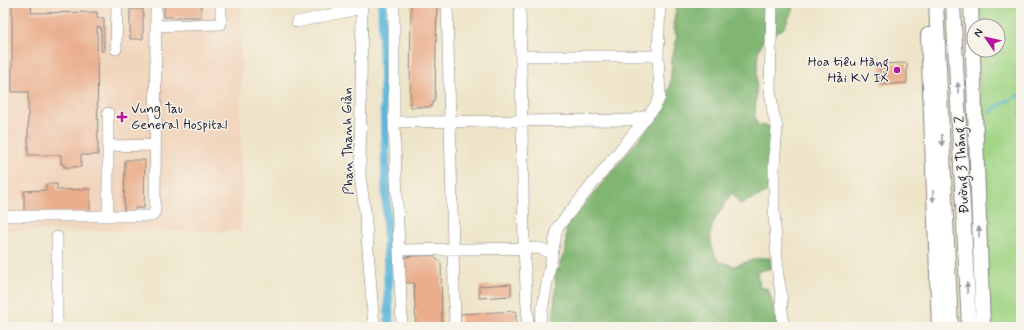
<svg xmlns="http://www.w3.org/2000/svg" width="1024" height="330" font-family="Mynerve,sans-serif">
<style>
.built{fill:#f1d5bc}
.green{fill:#a1d585;stroke:#627c60}
.forest{fill:#80b672;stroke:#516c56}
.lines{fill:none;stroke-linecap:round;stroke-linejoin:round}
.stream{stroke:#5db7db;stroke-width:2.5}
.canal{stroke:#5db7db;stroke-width:9}
.building{fill:#eaae8c}
.minor-casing{stroke:#888482;stroke-width:12}
.major-casing{stroke:#888482;stroke-width:16}
.minor{stroke:#fff;stroke-width:11}
.major{stroke:#fff;stroke-width:14}
.oneway{fill:#9c9ca7}
.poi-dot{fill:#b5179e;stroke:#f7f3e8;stroke-width:1.5}
.labels{text-anchor:middle;dominant-baseline:central;stroke-width:3;stroke-linejoin:round;paint-order:stroke}
.poi-label{font-size:14px;fill:#22223b;stroke:#f7f3e8;text-anchor:end}
.street-label{font-size:14px;fill:#22223b;stroke:#f7f3e8}
</style>
<rect width="100%" height="100%" fill="#f7f3e8"/>
<filter id="ink" filterUnits="userSpaceOnUse"><feTurbulence type="fractalNoise" baseFrequency=".025" numOctaves="2"/><feDisplacementMap in="SourceGraphic" scale="8" xChannelSelector="R" yChannelSelector="G"/><feConvolveMatrix kernelMatrix="1 2 1 2 8 2 1 2 1" color-interpolation-filters="sRGB"/></filter>
<filter id="wash" filterUnits="userSpaceOnUse"><feTurbulence type="fractalNoise" baseFrequency=".012" numOctaves="4" result="noise"/><feDisplacementMap in="SourceGraphic" scale="16" xChannelSelector="R" yChannelSelector="G"/><feGaussianBlur stdDeviation="0.9" result="paint"/><feColorMatrix in="noise" values="0 0 0 0 0 0 0 0 0 0 0 0 0 0 0 0 0 1.4 0 .05"/><feComposite in="paint" operator="in"/></filter>
<g filter="url(#wash)">
<rect width="100%" height="100%" fill="#eee5c9"/>
<path class="built" d="M 3,3 L 241,3 L 241,231 L 3,231 Z"/>
<path class="green" d="M 976,3 L 1021,3 L 1021,327 L 989,327 L 978,50 L 998,50 L 998,26 L 977,26 Z"/>
<path class="forest" d="M 677,3 L 796,3 L 784,28 L 764,39 L 758,51 L 755,118 L 757,124 L 772,127 L 768,189 L 764,194 L 740,204 L 732,192 C 716,220 701,229 718,261 L 734,266 L 759,258 L 770,258 L 771,268 L 757,272 L 760,287 L 768,289 L 780,327 L 553,327 L 556,280 L 553,269 L 561,269 L 560,263 L 566,249 L 566,227 L 663,110 L 670,86 L 672,59 L 677,37 L 673,26 Z"/>
<g class="lines">
<path class="stream" d="M 990,113 L 996,107 L 1021,94"/>
<path class="canal" d="M 382,3 L 389,327"/>
</g>
<g id="blocks">
<path class="building" d="M 164,3 L 201,3 L 201,17 L 164,17 Z
M 411,3 L 437,3 L 435,99 L 431,107 L 410,107 Z
M 12,4 L 32,4 L 31,13 L 97,12 L 97,18 L 104,18 L 104,51 L 101,51 L 101,27 L 97,27 L 98,155 L 81,155 L 81,167 L 64,167 L 64,164 L 61,164 L 61,155 L 28,155 L 28,92 L 12,92 Z
M 130,9 L 143,9 L 143,39 L 130,39 Z
M 907,63 L 907,83 L 881,85 L 880,64 Z
M 125,160 L 145,160 L 144,208 L 135,208 L 135,212 L 124,212 Z
M 46,184 L 57,184 L 57,190 L 90,189 L 90,212 L 24,214 L 24,191 L 46,190 Z
M 433,255 L 441,263 L 442,327 L 416,327 L 414,283 L 403,283 L 402,257 Z
M 511,284 L 511,296 L 479,298 L 479,286 Z
M 516,311 L 516,325 L 461,327 L 460,314 Z"/>
</g>
</g>
<g filter="url(#ink)">
<use href="#blocks" fill-opacity="0" stroke="#888482" stroke-width="1"/>
<g class="lines">
<defs>
<path id="minor" d="M 362,3 L 360,176 L 365,211 L 374,327
M 394,3 L 394,122 L 402,327
M 447,3 L 455,327
M 520,3 L 524,248 L 528,327
M 772,3 L 770,89 L 773,112 L 777,127 L 774,166 L 774,210 L 778,276 L 781,292 L 783,327
M 297,22 L 362,8
M 156,26 L 221,24 L 221,3
M 116,49 L 117,3
M 522,56 L 658,56
M 108,113 L 108,216
M 394,122 L 631,120 L 646,116
M 108,146 L 154,145
M 3,216 L 152,216 L 155,211 L 156,3
M 57,237 L 57,327
M 400,250 L 539,248 L 552,253
M 539,327 L 557,228 L 654,108 L 660,97 L 658,56 L 660,3"/>
<path id="major" d="M 936,3 L 951,327
M 953,3 L 969,327
M 971,3 L 983,327
M 928,35 L 939,327"/>
</defs>
<use href="#minor" class="minor-casing"/>
<use href="#major" class="major-casing"/>
<use href="#minor" class="minor"/>
<use href="#major" class="major"/>
</g>
<defs><path id="oneway-solid" d="M-6-.8H1V-3.2L6.5 0L1 3.2V.8H-6Z"/></defs>
<g class="oneway">
<use href="#oneway-solid" transform="translate(958 88) rotate(-93)"/>
<use href="#oneway-solid" transform="translate(942 140) rotate(87)"/>
<use href="#oneway-solid" transform="translate(933 196) rotate(88)"/>
<use href="#oneway-solid" transform="translate(979 232) rotate(-92)"/>
<use href="#oneway-solid" transform="translate(967 288) rotate(-93)"/>
</g>
</g>
<g class="poi-dot">
<circle cx="897" cy="70" r="4"/>
<path d="M120 111h4v4h4v4h-4v4h-4v-4h-4v-4h4z"/>
</g>
<g class="labels">
<g class="poi-label">
<text x="889" y="62">Hoa tiêu Hàng<tspan x="889" dy="16">Hải KV IX</tspan></text>
<text x="131" y="109" text-anchor="start">Vung Tau<tspan x="131" dy="16">General Hospital</tspan></text>
</g>
<g class="street-label">
<text transform="translate(348 141) rotate(-91)">Phan Thanh Giản</text>
<text transform="translate(962 165) rotate(-93)">Đường 3 Tháng 2</text>
</g>
</g>
<rect width="1024" height="330" fill="none" stroke="#f7f3e8" stroke-width="16"/>
<g transform="translate(986 38) rotate(304)"><circle r="19" fill="#f7f3e8" stroke="#a29fa3"/>
<path d="M0-3L7 15L0 10L-7 15Z" fill="#b5179e"/>
<text y="-6" font-size="11" font-weight="bold" text-anchor="middle" fill="#22223b">N</text>
</g>
</svg>
